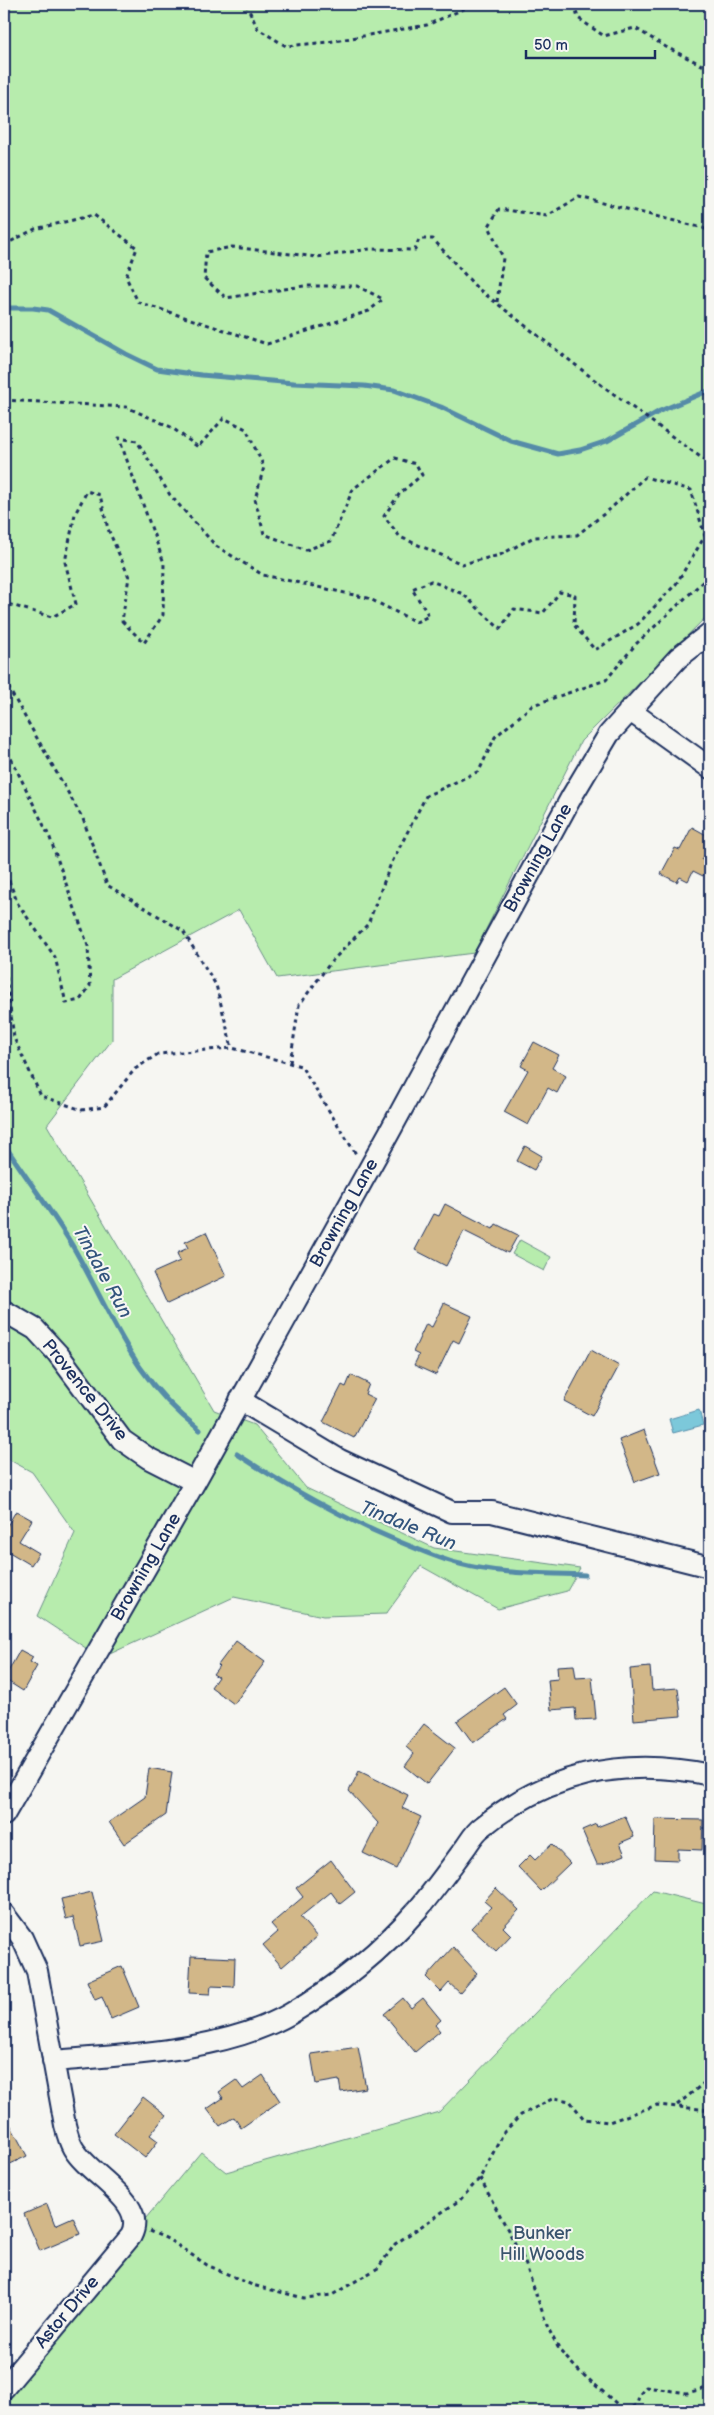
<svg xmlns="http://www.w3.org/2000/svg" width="714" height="2415" font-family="'Balsamiq Sans',sans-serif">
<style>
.green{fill:#b7ecad;stroke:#698e86}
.water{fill:#7bc8da;stroke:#558ba8}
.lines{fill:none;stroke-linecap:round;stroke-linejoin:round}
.stream{stroke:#558ba8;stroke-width:5}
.building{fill:#d2b788;stroke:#1b2f5e}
.minor-casing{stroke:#1b2f5e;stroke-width:24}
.path{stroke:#1b2f5e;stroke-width:3;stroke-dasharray:4 4;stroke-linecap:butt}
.minor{stroke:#f6f6f2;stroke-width:20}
.labels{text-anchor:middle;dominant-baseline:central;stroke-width:4;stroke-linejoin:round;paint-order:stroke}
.street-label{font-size:18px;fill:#1b2f5e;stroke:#f6f6f2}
.park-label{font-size:18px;fill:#3a556e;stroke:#f6f6f2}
.water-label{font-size:19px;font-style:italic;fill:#33557d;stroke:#f6f6f2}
</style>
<rect width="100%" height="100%" fill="#f6f6f2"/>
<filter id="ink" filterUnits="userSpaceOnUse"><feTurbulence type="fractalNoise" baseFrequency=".02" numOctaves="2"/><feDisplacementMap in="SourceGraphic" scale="10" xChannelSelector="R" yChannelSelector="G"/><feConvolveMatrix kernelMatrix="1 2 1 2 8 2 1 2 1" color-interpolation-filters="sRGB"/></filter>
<g filter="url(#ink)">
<path class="green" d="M 4,4 L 710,4 L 710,613 L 581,741 L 474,953 L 277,978 L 239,910 L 112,979 L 112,1040 L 47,1125 L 214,1410 L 254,1425 L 306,1488 L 434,1548 L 580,1568 L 567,1591 L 498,1609 L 421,1566 L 386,1614 L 323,1616 L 234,1597 L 101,1658 L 37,1616 L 75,1533 L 32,1472 L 4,1457 Z
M 520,1240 L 551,1257 L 544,1271 L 512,1254 Z
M 653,1891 L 710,1905 L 710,2411 L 4,2411 L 4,2388 L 201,2152 L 226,2172 L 439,2112 Z"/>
<path class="water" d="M 699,1410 L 703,1425 L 673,1433 L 669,1419 Z"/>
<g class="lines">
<path class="stream" d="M 4,308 L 33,308 L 48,310 L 126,354 L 157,369 L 201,375 L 294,383 L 364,386 L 394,390 L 441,407 L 511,441 L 558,454 L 580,450 L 607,441 L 660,411 L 710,390
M 4,1144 C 26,1178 51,1210 72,1245 C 113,1315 131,1378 200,1430
M 237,1454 C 289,1488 342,1518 400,1542 C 420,1550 439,1559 460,1564 C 501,1575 544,1573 585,1575"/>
</g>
<path class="building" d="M 692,827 L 710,837 L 710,845 L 702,860 L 709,865 L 703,876 L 693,871 L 688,881 L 680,877 L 677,882 L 661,874 L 675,848 L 680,850 Z
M 534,1042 L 559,1055 L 552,1068 L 566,1076 L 557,1093 L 548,1088 L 528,1125 L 504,1112 L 528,1070 L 521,1066 Z
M 525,1146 L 542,1156 L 534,1170 L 517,1161 Z
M 445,1204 L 493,1229 L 496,1224 L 518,1235 L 508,1253 L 464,1231 L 446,1266 L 415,1250 L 434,1214 L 439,1216 Z
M 206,1232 L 226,1276 L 167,1304 L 153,1273 L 180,1261 L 177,1253 L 188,1248 L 185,1242 Z
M 444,1303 L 472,1316 L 459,1343 L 453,1340 L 436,1375 L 414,1365 L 419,1355 L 413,1352 L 426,1324 L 432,1327 Z
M 591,1350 L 619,1366 L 592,1416 L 564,1401 Z
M 351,1375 L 369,1384 L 365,1394 L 375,1399 L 354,1438 L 323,1422 L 342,1385 L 346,1387 Z
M 644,1430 L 660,1473 L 635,1482 L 619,1440 Z
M 16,1511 L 32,1520 L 19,1541 L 39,1553 L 31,1565 L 4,1549 L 4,1531 Z
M 236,1641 L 265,1662 L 234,1704 L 211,1687 L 218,1677 L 213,1674 L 219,1666 L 218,1665 Z
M 20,1650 L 33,1657 L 30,1662 L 37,1666 L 23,1691 L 4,1679 Z
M 574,1665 L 576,1678 L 592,1677 L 596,1719 L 576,1720 L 575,1708 L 551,1710 L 548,1680 L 558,1679 L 557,1666 Z
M 650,1667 L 652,1690 L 678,1688 L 681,1716 L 634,1720 L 630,1669 Z
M 504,1687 L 517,1705 L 504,1715 L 507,1719 L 473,1743 L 457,1721 Z
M 424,1724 L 455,1748 L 427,1784 L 405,1766 L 414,1754 L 406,1747 Z
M 149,1768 L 172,1772 L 166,1815 L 124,1844 L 109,1822 L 145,1797 Z
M 359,1771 L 408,1795 L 402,1808 L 421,1817 L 396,1869 L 363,1853 L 378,1823 L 349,1791 Z
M 625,1816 L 634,1837 L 620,1843 L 625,1855 L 602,1864 L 597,1864 L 582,1830 L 596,1824 L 597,1827 Z
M 655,1819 L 703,1820 L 702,1850 L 678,1849 L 678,1860 L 654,1859 Z
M 552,1844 L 570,1863 L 541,1891 L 518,1867 L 530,1855 L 535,1860 Z
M 331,1860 L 355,1892 L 340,1904 L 331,1892 L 300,1917 L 317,1937 L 282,1967 L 263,1945 L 278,1932 L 271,1924 L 303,1897 L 296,1888 Z
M 496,1888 L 519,1910 L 503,1927 L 511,1935 L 496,1951 L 471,1928 L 491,1907 L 484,1901 Z
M 92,1892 L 104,1941 L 80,1946 L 73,1917 L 66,1919 L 61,1899 Z
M 453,1947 L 477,1973 L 460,1993 L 449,1983 L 441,1992 L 426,1977 Z
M 191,1956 L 235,1958 L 234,1987 L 211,1986 L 210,1994 L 189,1993 Z
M 122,1966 L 139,2007 L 111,2019 L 102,1997 L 95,2000 L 87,1981 Z
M 403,1998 L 411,2008 L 423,1998 L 441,2020 L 435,2025 L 440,2031 L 415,2052 L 384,2014 Z
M 358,2047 L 366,2088 L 341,2092 L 339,2080 L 316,2084 L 311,2054 Z
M 263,2075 L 280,2101 L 241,2128 L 234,2117 L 220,2126 L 207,2109 L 223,2098 L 219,2092 L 236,2080 L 243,2089 Z
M 143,2097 L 166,2115 L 150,2135 L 158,2141 L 145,2158 L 114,2134 Z
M 4,2113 L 27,2156 L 4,2167 Z
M 47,2204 L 55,2225 L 73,2217 L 80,2234 L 40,2251 L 24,2214 Z"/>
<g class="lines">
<defs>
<path id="minor" d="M 629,710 L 710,768
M 4,1311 L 35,1329 L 58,1354 L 122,1440 L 148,1458 L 195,1482
M 240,1400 L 340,1460 L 452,1512 L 492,1512 L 710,1567
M 4,1815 L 195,1482 L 389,1133 L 572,796 L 609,734 L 678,658 L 710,633
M 4,1914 L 22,1938 L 37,1971 L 65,2125 C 67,2133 69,2141 73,2148 C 89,2176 149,2202 131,2236 L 4,2388
M 53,2061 C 127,2055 225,2051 290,2014 C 338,1986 382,1950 419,1908 C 435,1889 450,1868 465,1848 C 470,1841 475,1832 482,1827 C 549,1772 626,1757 710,1775"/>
</defs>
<use href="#minor" class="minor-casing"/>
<path class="path" d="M 246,4 L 258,29 L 286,46 L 328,42 L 427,25 L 475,4
M 574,4 L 578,18 L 604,36 L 635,28 L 666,47 L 710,69
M 4,245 L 35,229 L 94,215 L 137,248 L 126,277 L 138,302 L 267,344 L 369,311 L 383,299 L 357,286 L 304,286 L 226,298 L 204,278 L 206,252 L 232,247 L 317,257 L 370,249 L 415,250 L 419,239 L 433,239 L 476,287 L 596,381 L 710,464
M 497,302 L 503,258 L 489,226 L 499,209 L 547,216 L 579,197 L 703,228 L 710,232
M 4,400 L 126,407 L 171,427 L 198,447 L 224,418 L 246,429 L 264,467 L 255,499 L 264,534 L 306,550 L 331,541 L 353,489 L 395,458 L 416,464 L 422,475 L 400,493 L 384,516 L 400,537 L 462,564 L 500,555 L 534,537 L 577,535 L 609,510 L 645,477 L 691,490 L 705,536 L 676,584 L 638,624 L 595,650 L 574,625 L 575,595 L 560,592 L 543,613 L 514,609 L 500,629 L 463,594 L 431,581 L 412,589 L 429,616 L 416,622 L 368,598 L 263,575 L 216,546 L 170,495 L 137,441 L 119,438 L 164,563 L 163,615 L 144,643 L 122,621 L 129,577 L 108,529 L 100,495 L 87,491 L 75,514 L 65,562 L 76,604 L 52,617 L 4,603
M 4,680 L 83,819 L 107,885 L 183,931 L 216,985 L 232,1048
M 4,744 L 50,838 L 88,946 L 90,986 L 80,1000 L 66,1003 L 55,957 L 18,904 L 4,868
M 4,961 L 14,1038 L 41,1096 L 82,1110 L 104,1107 L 135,1069 L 158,1054 L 232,1048 L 301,1066 L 356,1154
M 290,1063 L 299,1005 L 331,962 L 368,924 L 390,866 L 426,796 L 479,771 L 495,737 L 533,705 L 606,680 L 636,644 L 710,575
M 677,2105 L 710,2078
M 480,2178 L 524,2260 L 548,2328 L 560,2351 L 578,2370 L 625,2411 L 636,2405 L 640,2394 L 646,2387 L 687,2393 L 710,2387
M 149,2231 L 168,2239 L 207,2265 L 252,2285 L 304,2298 L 332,2295 L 378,2268 L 395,2244 L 460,2200 L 480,2178 L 504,2132 L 521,2115 L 554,2098 L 570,2101 L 584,2119 L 609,2122 L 657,2105 L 710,2110"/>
<use href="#minor" class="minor"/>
</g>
</g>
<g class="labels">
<g class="street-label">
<text transform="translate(538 858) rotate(-61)">Browning Lane</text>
<text transform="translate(344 1213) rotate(-61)">Browning Lane</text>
<text transform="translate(85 1390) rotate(51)">Provence Drive</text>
<text transform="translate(146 1567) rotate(-60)">Browning Lane</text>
<text transform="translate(67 2312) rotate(-50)">Astor Drive</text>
</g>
<g class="park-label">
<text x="542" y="2233">Bunker<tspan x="542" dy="21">Hill Woods</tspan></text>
</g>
<g class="water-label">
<text transform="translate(102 1272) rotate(61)">Tindale Run</text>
<text transform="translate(408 1526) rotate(22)">Tindale Run</text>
</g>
</g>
<rect width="714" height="2415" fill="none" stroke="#f6f6f2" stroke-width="20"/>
<rect x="10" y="10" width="694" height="2395" fill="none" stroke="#1b2f5e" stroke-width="2" filter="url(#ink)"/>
<path d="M526 50v8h129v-8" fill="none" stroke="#1b2f5e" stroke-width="2.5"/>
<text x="534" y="50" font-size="15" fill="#1b2f5e" stroke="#f6f6f2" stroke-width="4" paint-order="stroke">50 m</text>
</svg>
